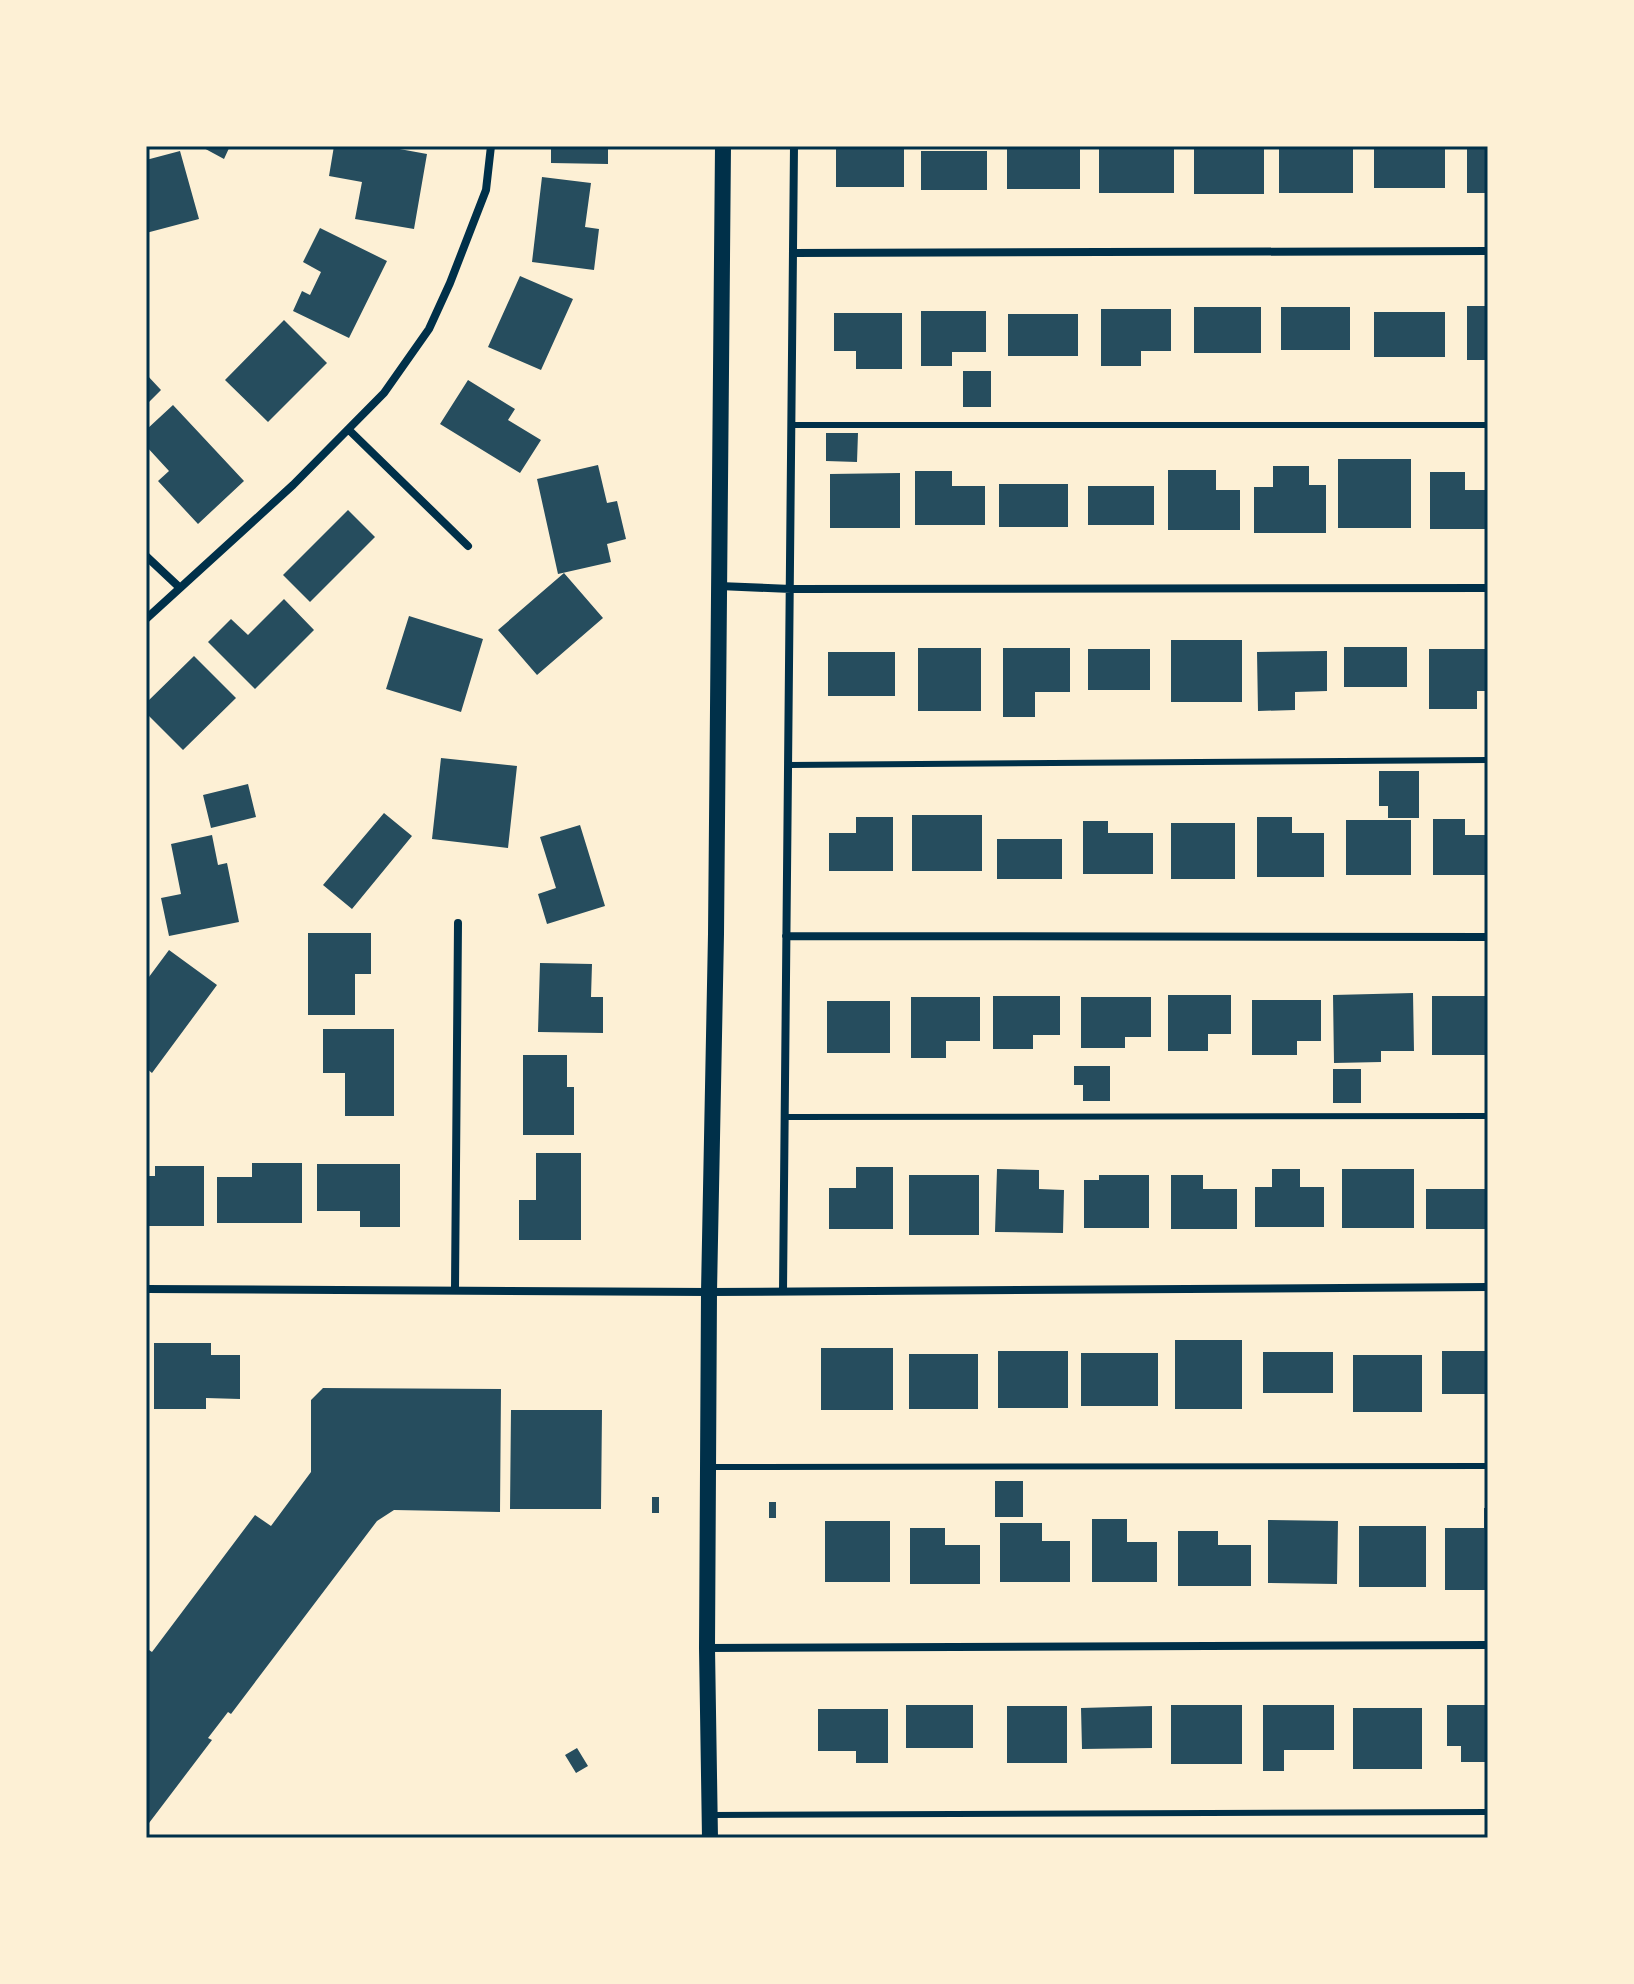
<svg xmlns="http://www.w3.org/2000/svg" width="1634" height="1984" font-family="Roboto,sans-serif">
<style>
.building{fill:#264d5e}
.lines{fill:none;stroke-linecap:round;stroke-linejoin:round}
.service{stroke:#003049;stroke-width:6}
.minor{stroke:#003049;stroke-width:8}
.secondary{stroke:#003049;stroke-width:16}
.neatline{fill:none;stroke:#003049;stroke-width:3}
</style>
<rect width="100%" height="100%" fill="#fdf0d5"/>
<path class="building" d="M 200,146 L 230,146 L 224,159 Z
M 334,146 L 383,146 L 427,154 L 414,229 L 355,219 L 362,182 L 329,176 Z
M 551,146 L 608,146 L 608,164 L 551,163 Z
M 904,146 L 904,187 L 836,187 L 836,148 Z
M 1007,146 L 1080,148 L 1080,189 L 1007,189 Z
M 1099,146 L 1174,146 L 1174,193 L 1099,193 Z
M 1194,146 L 1264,146 L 1264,194 L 1194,194 Z
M 1279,146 L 1353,146 L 1353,193 L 1279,193 Z
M 1374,146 L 1445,147 L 1445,188 L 1374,188 Z
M 1467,146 L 1488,146 L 1488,193 L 1467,193 Z
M 180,151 L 199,219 L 146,233 L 146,160 Z
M 921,151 L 987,151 L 987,190 L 921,190 Z
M 542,177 L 591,183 L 585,227 L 599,229 L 594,270 L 532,262 Z
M 320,228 L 387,261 L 349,338 L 293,311 L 302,291 L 310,295 L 321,272 L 303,262 Z
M 520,276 L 573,299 L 541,370 L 488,347 Z
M 1467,306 L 1488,306 L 1488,360 L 1467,360 Z
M 1194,307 L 1261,307 L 1261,353 L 1194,353 Z
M 1281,307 L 1350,307 L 1350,350 L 1281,350 Z
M 1101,309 L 1171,309 L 1171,351 L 1141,351 L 1141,366 L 1101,366 Z
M 921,311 L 986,311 L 986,352 L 952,352 L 952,366 L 921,366 Z
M 1374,312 L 1445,312 L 1445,357 L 1374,357 Z
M 834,313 L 902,313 L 902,369 L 856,369 L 856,351 L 834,351 Z
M 1008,314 L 1078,314 L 1078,356 L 1008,356 Z
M 284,320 L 327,363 L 268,422 L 225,380 Z
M 963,371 L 991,371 L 991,407 L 963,407 Z
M 146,374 L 161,390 L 146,405 Z
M 468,380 L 515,409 L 508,420 L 541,440 L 520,473 L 440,424 Z
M 173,405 L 244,481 L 198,524 L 158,481 L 169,471 L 146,446 L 146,430 Z
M 826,433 L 858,433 L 857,462 L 826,461 Z
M 1338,459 L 1411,459 L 1411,528 L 1338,528 Z
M 598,465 L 607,503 L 617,501 L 626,539 L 607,544 L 611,562 L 558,574 L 537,479 Z
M 1273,466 L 1309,466 L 1309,485 L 1326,485 L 1326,533 L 1254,533 L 1254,487 L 1273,487 Z
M 1168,470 L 1216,470 L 1216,490 L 1240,490 L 1240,530 L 1168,530 Z
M 915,471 L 952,471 L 952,486 L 985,486 L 985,525 L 915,525 Z
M 1430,472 L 1465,472 L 1465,490 L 1488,490 L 1488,529 L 1430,529 Z
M 900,473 L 900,528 L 830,528 L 830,474 Z
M 999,484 L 1068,484 L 1068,527 L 999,527 Z
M 1088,486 L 1154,486 L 1154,525 L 1088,525 Z
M 348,510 L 375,537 L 310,602 L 283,575 Z
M 564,573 L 603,618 L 537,675 L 498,630 Z
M 284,599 L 314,630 L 255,689 L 208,642 L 231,619 L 248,635 Z
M 409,616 L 483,639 L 461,712 L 386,689 Z
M 1171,640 L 1242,640 L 1242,702 L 1171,702 Z
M 1344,647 L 1407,647 L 1407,687 L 1344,687 Z
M 918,648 L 981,648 L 981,711 L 918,711 Z
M 1003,648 L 1070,648 L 1070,692 L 1035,692 L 1035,717 L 1003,717 Z
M 1088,649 L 1150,649 L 1150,690 L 1088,690 Z
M 1429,649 L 1488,649 L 1488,691 L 1477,691 L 1477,709 L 1429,709 Z
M 1327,651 L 1327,691 L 1295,692 L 1295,710 L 1258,711 L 1257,652 Z
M 828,652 L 895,652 L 895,696 L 828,696 Z
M 194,656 L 236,698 L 183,750 L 146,713 L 146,703 Z
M 441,758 L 517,766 L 508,848 L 432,839 Z
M 1379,771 L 1419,771 L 1419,818 L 1388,818 L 1388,806 L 1379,806 Z
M 248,784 L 256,817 L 211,828 L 203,795 Z
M 384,813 L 412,836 L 352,909 L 323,885 Z
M 912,815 L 982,815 L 982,871 L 912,871 Z
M 856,817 L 893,817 L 893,871 L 829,871 L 829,833 L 856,833 Z
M 1257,817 L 1292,817 L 1292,833 L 1324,833 L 1324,877 L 1257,877 Z
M 1433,819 L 1465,819 L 1465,835 L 1488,835 L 1488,875 L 1433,875 Z
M 1346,820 L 1411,820 L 1411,875 L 1346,875 Z
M 1083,821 L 1108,821 L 1108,833 L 1153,833 L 1153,874 L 1083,874 Z
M 1171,823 L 1235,823 L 1235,879 L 1171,879 Z
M 580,825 L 605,906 L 547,924 L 538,894 L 556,888 L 540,837 Z
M 212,835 L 218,865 L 227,863 L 239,922 L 169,936 L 161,898 L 181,894 L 171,844 Z
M 997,839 L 1062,839 L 1062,879 L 997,879 Z
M 308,933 L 371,933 L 371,974 L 355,974 L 355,1015 L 308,1015 Z
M 169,950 L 217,985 L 152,1073 L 146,1068 L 146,981 Z
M 540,963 L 592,964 L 591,997 L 603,997 L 603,1033 L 538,1032 Z
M 1413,993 L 1414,1051 L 1381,1051 L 1381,1062 L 1334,1063 L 1333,995 Z
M 1168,995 L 1231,995 L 1231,1034 L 1208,1034 L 1208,1051 L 1168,1051 Z
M 993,996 L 1060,996 L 1060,1035 L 1033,1035 L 1033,1049 L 993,1049 Z
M 1432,996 L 1488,996 L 1488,1055 L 1432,1055 Z
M 911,997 L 980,997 L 980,1041 L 946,1041 L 946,1058 L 911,1058 Z
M 1081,997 L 1151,997 L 1151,1037 L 1125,1037 L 1125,1048 L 1081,1048 Z
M 1252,1000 L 1321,1000 L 1321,1041 L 1297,1041 L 1297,1055 L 1252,1055 Z
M 827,1001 L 890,1001 L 890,1053 L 827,1053 Z
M 323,1029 L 394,1029 L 394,1116 L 345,1116 L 345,1073 L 323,1073 Z
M 523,1055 L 567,1055 L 567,1087 L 574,1087 L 574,1135 L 523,1135 Z
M 1074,1066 L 1110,1066 L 1110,1101 L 1083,1101 L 1083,1085 L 1074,1085 Z
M 1333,1069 L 1361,1069 L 1361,1103 L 1333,1103 Z
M 536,1153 L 581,1153 L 581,1240 L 519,1240 L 519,1200 L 536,1200 Z
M 252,1163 L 302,1163 L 302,1223 L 217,1223 L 217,1177 L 252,1177 Z
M 317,1164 L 400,1164 L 400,1227 L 360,1227 L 360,1211 L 317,1211 Z
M 155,1166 L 204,1166 L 204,1226 L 146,1226 L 146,1176 L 155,1176 Z
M 856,1167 L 893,1167 L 893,1229 L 829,1229 L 829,1188 L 856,1188 Z
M 997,1169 L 1039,1170 L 1039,1189 L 1064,1190 L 1063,1233 L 995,1232 Z
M 1272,1169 L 1300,1169 L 1300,1187 L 1324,1187 L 1324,1227 L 1255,1227 L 1255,1187 L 1272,1187 Z
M 1342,1169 L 1414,1169 L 1414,1228 L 1342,1228 Z
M 909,1175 L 979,1175 L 979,1235 L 909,1235 Z
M 1099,1175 L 1149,1175 L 1149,1228 L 1084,1228 L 1084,1180 L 1099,1180 Z
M 1171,1175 L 1203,1175 L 1203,1189 L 1237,1189 L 1237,1229 L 1171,1229 Z
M 1426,1189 L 1488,1189 L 1488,1229 L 1426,1229 Z
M 1175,1340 L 1242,1340 L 1242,1409 L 1175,1409 Z
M 154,1343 L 211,1343 L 211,1355 L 240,1355 L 240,1399 L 206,1398 L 206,1409 L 154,1409 Z
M 821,1348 L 893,1348 L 893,1410 L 821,1410 Z
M 998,1351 L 1068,1351 L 1068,1408 L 998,1408 Z
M 1442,1351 L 1488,1351 L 1488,1394 L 1442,1394 Z
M 1263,1352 L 1333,1352 L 1333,1393 L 1263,1393 Z
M 1081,1353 L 1158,1353 L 1158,1406 L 1081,1406 Z
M 909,1354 L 978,1354 L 978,1409 L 909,1409 Z
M 1353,1355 L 1422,1355 L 1422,1412 L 1353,1412 Z
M 323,1388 L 501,1389 L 500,1512 L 394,1510 L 377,1521 L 231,1714 L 228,1712 L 208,1738 L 212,1740 L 146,1827 L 146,1648 L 152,1652 L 255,1515 L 271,1526 L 311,1472 L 311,1400 Z
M 511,1410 L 602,1410 L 601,1509 L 510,1509 Z
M 995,1481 L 1023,1481 L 1023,1517 L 995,1517 Z
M 652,1497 L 659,1497 L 659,1513 L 652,1513 Z
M 769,1502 L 776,1502 L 776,1518 L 769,1518 Z
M 1484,1508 L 1488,1508 L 1488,1590 L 1445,1590 L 1445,1528 L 1484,1528 Z
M 1092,1519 L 1127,1519 L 1127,1542 L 1157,1542 L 1157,1582 L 1092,1582 Z
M 1268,1520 L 1338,1521 L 1337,1584 L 1268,1583 Z
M 825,1521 L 890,1521 L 890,1582 L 825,1582 Z
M 1000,1523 L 1042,1523 L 1042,1541 L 1070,1541 L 1070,1582 L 1000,1582 Z
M 1359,1526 L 1426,1526 L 1426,1587 L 1359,1587 Z
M 910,1528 L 945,1528 L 945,1545 L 980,1545 L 980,1584 L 910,1584 Z
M 1178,1531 L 1218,1531 L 1218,1545 L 1251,1545 L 1251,1586 L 1178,1586 Z
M 906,1705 L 973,1705 L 973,1748 L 906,1748 Z
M 1171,1705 L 1242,1705 L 1242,1764 L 1171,1764 Z
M 1263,1705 L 1334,1705 L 1334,1750 L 1284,1750 L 1284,1771 L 1263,1771 Z
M 1447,1705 L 1488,1705 L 1488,1762 L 1461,1762 L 1461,1746 L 1447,1746 Z
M 1007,1706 L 1067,1706 L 1067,1763 L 1007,1763 Z
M 1152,1706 L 1152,1748 L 1082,1749 L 1081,1708 Z
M 1353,1708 L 1422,1708 L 1422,1769 L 1353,1769 Z
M 818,1709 L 888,1709 L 888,1763 L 856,1763 L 856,1751 L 818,1751 Z
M 577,1748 L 588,1766 L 576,1773 L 565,1755 Z"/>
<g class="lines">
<path class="service" d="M 791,425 L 1488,425
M 788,765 L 1488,760
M 785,1117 L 1488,1116
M 712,1467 L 1488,1466
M 712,1815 L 1488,1812"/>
<path class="minor" d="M 793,253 L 1488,251
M 349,430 L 468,546
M 146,556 L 179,587
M 719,586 L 791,589 L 1488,588
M 146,619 L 293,485 L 384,393 L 429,329 L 450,283 L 486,190 L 491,146
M 786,936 L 1488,937
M 146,1289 L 709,1292 L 1488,1287
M 455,1289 L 458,923
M 783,1291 L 794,146
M 707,1648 L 1488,1645"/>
<path class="secondary" d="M 710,1838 L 707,1648 L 709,1292 L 716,934 L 723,146"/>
</g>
<rect width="1634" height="1984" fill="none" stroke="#fdf0d5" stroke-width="296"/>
<rect x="148" y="148" width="1338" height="1688" class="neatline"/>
</svg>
